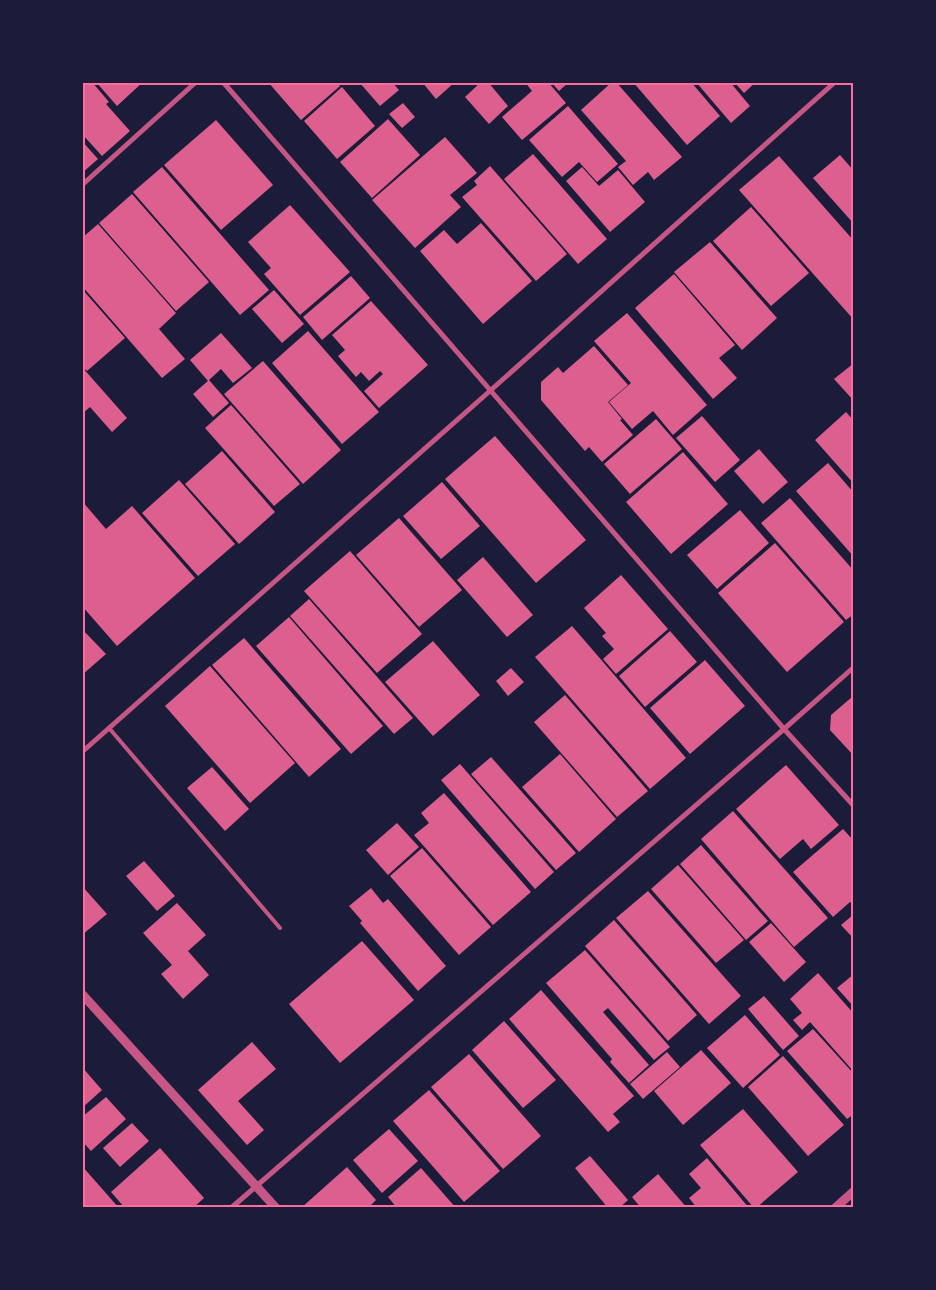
<svg xmlns="http://www.w3.org/2000/svg" width="936" height="1290" font-family="'Varela Round',sans-serif">
<style>
.building{fill:#dd5f8e}
.lines{fill:none;stroke-linecap:round;stroke-linejoin:round}
.service{stroke:#c65784;stroke-width:4}
.minor{stroke:#c65784;stroke-width:5}
.tertiary{stroke:#c65784;stroke-width:9}
.neatline{fill:none;stroke:#ff6b9d;stroke-width:2}
</style>
<rect width="100%" height="100%" fill="#1b1b3a"/>
<path class="building" d="M 82,82 L 92,82 L 109,102 L 106,104 L 130,131 L 102,156 L 82,134 Z
M 96,82 L 143,82 L 117,106 Z
M 268,82 L 337,82 L 340,86 L 301,120 Z
M 359,82 L 392,82 L 399,90 L 380,106 Z
M 422,82 L 455,82 L 436,99 Z
M 481,82 L 488,82 L 508,106 L 489,124 L 465,97 Z
M 525,82 L 548,82 L 566,103 L 522,140 L 502,117 L 532,91 Z
M 551,82 L 569,82 L 559,91 Z
M 612,82 L 616,82 L 682,157 L 654,180 L 648,172 L 633,185 L 618,167 L 626,161 L 581,110 Z
M 633,82 L 691,82 L 720,116 L 687,145 Z
M 696,82 L 730,82 L 750,106 L 731,123 Z
M 734,82 L 756,82 L 744,93 Z
M 342,87 L 375,126 L 337,159 L 304,121 Z
M 403,103 L 415,117 L 402,128 L 389,114 Z
M 568,106 L 618,164 L 597,182 L 579,162 L 562,177 L 529,140 Z
M 388,119 L 420,155 L 372,198 L 340,162 Z
M 216,120 L 273,185 L 221,230 L 164,165 Z
M 445,137 L 477,173 L 450,195 L 461,207 L 415,248 L 372,200 Z
M 82,141 L 98,159 L 82,173 Z
M 533,154 L 607,239 L 578,264 L 504,179 Z
M 840,155 L 854,171 L 854,224 L 813,178 Z
M 779,156 L 854,241 L 854,320 L 739,190 Z
M 490,166 L 567,254 L 536,281 L 462,197 L 477,185 L 474,181 Z
M 162,167 L 269,290 L 240,315 L 133,192 Z
M 582,167 L 599,186 L 618,170 L 645,202 L 610,232 L 566,181 Z
M 132,194 L 209,282 L 176,311 L 99,223 Z
M 290,205 L 350,272 L 300,315 L 264,274 L 271,268 L 248,242 Z
M 751,207 L 809,273 L 771,306 L 713,241 Z
M 481,223 L 532,281 L 483,324 L 420,251 L 444,230 L 457,244 Z
M 98,224 L 176,313 L 159,329 L 185,359 L 162,378 L 82,286 L 82,238 Z
M 710,242 L 777,318 L 742,350 L 674,272 Z
M 674,274 L 735,345 L 719,358 L 737,378 L 713,399 L 635,308 Z
M 351,276 L 370,298 L 322,340 L 303,317 Z
M 82,289 L 125,338 L 87,371 L 82,366 Z
M 274,290 L 304,324 L 282,343 L 252,309 Z
M 371,301 L 428,365 L 379,408 L 364,391 L 383,374 L 380,371 L 369,381 L 361,372 L 356,377 L 338,356 L 345,350 L 332,335 Z
M 627,313 L 707,405 L 673,435 L 653,411 L 632,429 L 609,402 L 631,383 L 594,341 Z
M 308,331 L 379,412 L 342,444 L 272,363 Z
M 221,333 L 252,368 L 233,383 L 221,369 L 208,381 L 190,360 Z
M 594,346 L 628,385 L 608,402 L 622,419 L 620,420 L 633,435 L 602,462 L 589,447 L 585,451 L 541,400 L 541,382 L 558,367 L 563,373 Z
M 263,361 L 341,450 L 303,484 L 224,394 Z
M 854,363 L 854,401 L 834,379 Z
M 82,367 L 127,418 L 112,432 L 90,407 L 82,414 Z
M 209,380 L 229,403 L 213,417 L 193,394 Z
M 231,405 L 300,484 L 274,506 L 205,428 Z
M 846,412 L 854,421 L 854,484 L 815,440 Z
M 702,416 L 740,460 L 715,482 L 676,438 Z
M 656,419 L 682,449 L 630,494 L 604,464 Z
M 495,436 L 586,540 L 536,583 L 445,479 Z
M 759,449 L 788,482 L 763,504 L 734,471 Z
M 222,451 L 275,512 L 239,544 L 185,484 Z
M 683,452 L 728,504 L 671,554 L 626,502 Z
M 828,463 L 854,493 L 854,557 L 796,491 Z
M 179,480 L 235,544 L 198,576 L 142,513 Z
M 442,482 L 480,526 L 441,559 L 403,516 Z
M 790,498 L 854,571 L 854,614 L 846,620 L 761,523 Z
M 82,501 L 106,529 L 132,506 L 195,578 L 117,646 L 82,606 L 82,574 L 84,572 L 82,570 Z
M 740,510 L 769,543 L 717,589 L 687,555 Z
M 399,518 L 462,590 L 419,627 L 356,555 Z
M 775,543 L 844,622 L 787,672 L 718,593 Z
M 350,551 L 422,634 L 377,673 L 304,591 Z
M 483,557 L 533,615 L 507,637 L 457,580 Z
M 621,575 L 668,629 L 616,674 L 603,659 L 614,649 L 602,636 L 606,633 L 584,608 Z
M 309,599 L 413,718 L 394,734 L 290,616 Z
M 289,617 L 383,726 L 351,754 L 256,646 Z
M 572,626 L 686,758 L 650,789 L 535,657 Z
M 82,629 L 106,654 L 82,675 Z
M 670,631 L 697,662 L 645,707 L 619,676 Z
M 244,638 L 341,749 L 309,777 L 212,665 Z
M 433,641 L 480,695 L 433,736 L 385,682 Z
M 705,660 L 745,706 L 690,754 L 650,708 Z
M 210,666 L 295,763 L 250,803 L 165,706 Z
M 511,668 L 524,682 L 508,696 L 496,681 Z
M 565,695 L 648,791 L 617,817 L 534,722 Z
M 852,697 L 854,699 L 854,756 L 830,730 L 831,715 Z
M 560,754 L 616,819 L 579,852 L 522,787 Z
M 491,757 L 576,853 L 556,870 L 471,774 Z
M 460,764 L 554,872 L 535,889 L 441,780 Z
M 786,765 L 839,825 L 811,849 L 803,839 L 780,859 L 736,809 Z
M 212,767 L 249,809 L 225,831 L 187,788 Z
M 444,793 L 531,892 L 493,925 L 414,835 L 429,823 L 421,813 Z
M 733,811 L 828,918 L 794,947 L 701,839 Z
M 397,823 L 419,847 L 388,875 L 366,850 Z
M 843,829 L 854,841 L 854,905 L 850,902 L 833,917 L 793,872 Z
M 701,845 L 768,921 L 746,940 L 680,864 Z
M 422,848 L 491,927 L 459,955 L 390,876 Z
M 144,861 L 175,896 L 157,911 L 126,876 Z
M 678,865 L 744,940 L 716,963 L 651,889 Z
M 82,886 L 107,914 L 82,935 Z
M 371,888 L 383,903 L 388,899 L 446,966 L 418,991 L 360,923 L 362,921 L 349,906 Z
M 648,891 L 741,996 L 709,1024 L 616,918 Z
M 177,903 L 206,935 L 188,951 L 209,975 L 183,999 L 161,974 L 172,965 L 143,933 Z
M 854,914 L 854,939 L 841,925 Z
M 614,920 L 697,1015 L 668,1041 L 585,946 Z
M 771,923 L 806,962 L 784,982 L 749,942 Z
M 362,941 L 414,1000 L 340,1063 L 289,1004 Z
M 585,950 L 670,1047 L 654,1060 L 608,1008 L 603,1012 L 649,1065 L 629,1083 L 610,1062 L 612,1059 L 546,983 Z
M 818,973 L 854,1014 L 854,1072 L 810,1022 L 802,1030 L 793,1020 L 802,1013 L 790,999 Z
M 854,974 L 854,1007 L 837,988 Z
M 541,990 L 634,1096 L 613,1114 L 620,1122 L 608,1132 L 509,1019 Z
M 764,996 L 799,1036 L 783,1050 L 748,1009 Z
M 745,1015 L 780,1055 L 743,1088 L 707,1048 Z
M 504,1021 L 556,1080 L 523,1108 L 472,1050 Z
M 813,1029 L 854,1074 L 854,1114 L 847,1119 L 787,1051 Z
M 252,1042 L 276,1069 L 238,1101 L 264,1130 L 247,1145 L 198,1090 Z
M 701,1050 L 731,1083 L 683,1125 L 654,1091 Z
M 667,1052 L 680,1067 L 643,1099 L 630,1084 Z
M 469,1054 L 541,1136 L 503,1169 L 431,1087 Z
M 783,1056 L 844,1125 L 808,1156 L 748,1087 Z
M 82,1067 L 102,1090 L 82,1108 Z
M 429,1090 L 500,1171 L 464,1202 L 393,1121 Z
M 106,1097 L 126,1119 L 91,1151 L 82,1141 L 82,1117 Z
M 743,1109 L 798,1172 L 756,1208 L 754,1208 L 700,1145 Z
M 132,1123 L 149,1141 L 120,1167 L 103,1148 Z
M 389,1129 L 418,1161 L 382,1193 L 353,1160 Z
M 160,1148 L 204,1198 L 193,1208 L 125,1208 L 111,1192 Z
M 590,1156 L 628,1200 L 619,1208 L 608,1208 L 575,1168 Z
M 707,1158 L 749,1208 L 697,1208 L 689,1198 L 701,1188 L 689,1174 Z
M 82,1166 L 119,1208 L 82,1208 Z
M 347,1167 L 376,1200 L 368,1208 L 301,1208 Z
M 421,1168 L 456,1208 L 397,1208 L 388,1197 Z
M 658,1174 L 687,1208 L 641,1208 L 632,1197 Z"/>
<g class="lines">
<path class="service" d="M 109,728 L 280,928"/>
<path class="minor" d="M 223,82 L 784,729 L 854,806
M 82,185 L 196,82
M 82,752 L 491,390 L 835,82
M 231,1208 L 784,729 L 854,667"/>
<path class="tertiary" d="M 82,994 L 276,1208
M 835,1208 L 854,1191"/>
</g>
<rect width="936" height="1290" fill="none" stroke="#1b1b3a" stroke-width="168"/>
<rect x="84" y="84" width="768" height="1122" class="neatline"/>
</svg>
